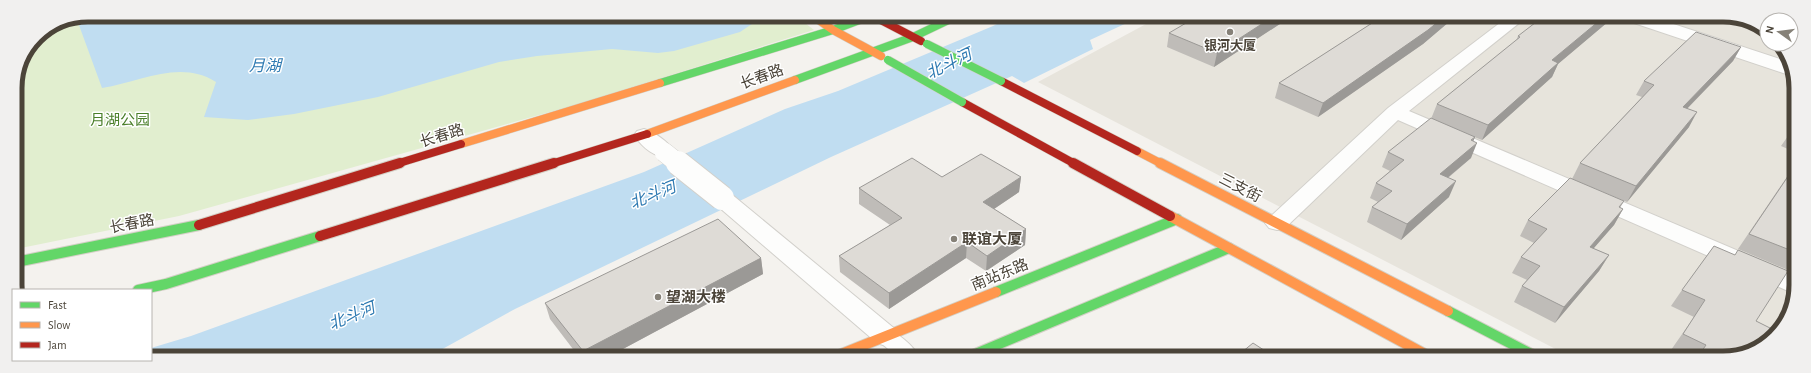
<svg xmlns="http://www.w3.org/2000/svg" width="1811" height="373" font-family="'Alegreya Sans','Noto Sans SC',sans-serif">
<style>
.residential{fill:#e7e4dc}
.green{fill:#e1eecf}
.water{fill:#c0ddf1}
.lines{fill:none;stroke-linecap:round;stroke-linejoin:round}
.lane-casing{stroke:#d2d0cb;stroke-width:2}
.street-casing{stroke:#d2d0cb;stroke-width:2}
.fast-far1-casing{stroke:#d3cfc5;stroke-width:9}
.fast-casing{stroke:#d3cfc5;stroke-width:12}
.slow-far1-casing{stroke:#d3cfc5;stroke-width:9}
.slow-casing{stroke:#d3cfc5;stroke-width:12}
.jam-far1-casing{stroke:#d3cfc5;stroke-width:9}
.jam-casing{stroke:#d3cfc5;stroke-width:12}
.lane{fill:#fdfdfc;fill-rule:evenodd}
.street{fill:#fdfdfc;fill-rule:evenodd}
.fast-far1{stroke:#63d668;stroke-width:8}
.fast{stroke:#63d668;stroke-width:10}
.slow-far1{stroke:#ff974d;stroke-width:8}
.slow{stroke:#ff974d;stroke-width:10}
.jam-far1{stroke:#b3261e;stroke-width:8}
.jam{stroke:#b3261e;stroke-width:10}
.street-bridge-far1-casing{stroke:#d2d0cb;stroke-width:20;stroke-linecap:butt}
.street-bridge-casing{stroke:#d2d0cb;stroke-width:26;stroke-linecap:butt}
.fast-bridge-casing{stroke:#d3cfc5;stroke-width:9;stroke-linecap:butt}
.street-bridge-far1{stroke:#fdfdfc;stroke-width:19}
.street-bridge{stroke:#fdfdfc;stroke-width:24}
.fast-bridge{stroke:#63d668;stroke-width:8}
.wall{fill:#bfbcb8}
.shaded-wall{fill:#9b9996}
.building{fill:#dedbd6;stroke:#9b9996}
.poi-dot{fill:#868178;stroke:#fff;stroke-width:1.5}
.labels{text-anchor:middle;dominant-baseline:central;stroke-width:3;stroke-linejoin:round;paint-order:stroke}
.far-poi-label{font-size:13px;font-weight:bold;fill:#4b4439;stroke:#fff}
.street-label{font-size:15px;fill:#4b4439;stroke:#fff}
.park-label{font-size:15px;fill:#4a7f2a;stroke:#fff}
.poi-label{font-size:15px;font-weight:bold;fill:#4b4439;stroke:#fff;text-anchor:start}
.water-label{font-size:16px;font-style:italic;fill:#2e7ab2;stroke:#fff}
.rim{fill:none;stroke:#4b4439;stroke-width:5}
</style>
<rect width="100%" height="100%" fill="#f4f2ee"/>
<path class="residential" d="M 1161,16 L 1737,16 L 1767,32 L 1767,44 L 1779,44 L 1795,73 L 1795,299 L 1771,340 L 1728,358 L 1573,358 L 1038,82 Z"/>
<path class="green" d="M 88,15 L 796,16 L 814,30 L 575,105 L 179,216 L 16,249 L 15,83 L 36,36 L 60,20 Z"/>
<path class="water" d="M 88,15 L 650,15 L 671,18 L 695,15 L 747,16 L 752,24 L 740,32 L 674,51 L 658,53 L 612,49 L 537,56 L 499,62 L 378,97 L 294,114 L 248,120 L 204,117 L 216,82 C 180,59 140,82 102,88 L 76,17 Z
M 1013,16 L 1142,16 L 1090,40 L 1093,49 L 1024,83 L 1012,76 L 831,157 L 515,309 L 428,357 L 151,357 L 151,348 L 191,336 L 644,172 L 785,109 L 838,91 L 993,26 Z"/>
<g class="lines">
<defs>
<path id="lane" d="M 886,329 C 897,332 914,346 919,357 L 897,357 L 879,341 L 876,336 L 879,331 Z"/>
<path id="street" d="M 1509,16 L 1528,16 L 1409,111 L 1795,275 L 1795,294 L 1398,120 L 1285,228 L 1277,230 L 1269,228 L 1265,223 L 1269,218 L 1388,108 Z
M 1623,16 L 1649,16 L 1789,62 L 1795,75 L 1786,74 L 1625,20 Z
M 644,129 C 655,132 668,142 675,152 L 671,156 C 656,160 642,147 634,135 L 637,131 Z
M 722,191 L 730,193 L 895,329 L 899,336 L 895,343 L 886,346 L 877,343 L 714,203 L 711,198 L 714,193 Z"/>
<path id="fast-far1" d="M 795,80 L 913,37 L 957,16
M 660,83 L 833,30 L 870,16"/>
<path id="fast" d="M 16,262 L 199,225
M 138,290 L 166,284 L 320,236
M 996,292 L 1177,219
M 1448,311 L 1539,358
M 968,357 L 1229,248"/>
<path id="slow-far1" d="M 813,16 L 833,30 L 881,56
M 647,134 L 795,80
M 461,144 L 660,83
M 1137,151 L 1162,164"/>
<path id="slow" d="M 1160,163 L 1448,311
M 1170,216 L 1432,358
M 834,357 L 996,292"/>
<path id="jam-far1" d="M 873,16 L 921,41
M 1001,81 L 1137,151
M 962,102 L 1075,164
M 396,164 L 461,144
M 551,164 L 647,134"/>
<path id="jam" d="M 1073,163 L 1170,216
M 199,225 L 400,163
M 320,236 L 554,163"/>
</defs>
<use href="#lane" class="lane-casing"/>
<use href="#street" class="street-casing"/>
<use href="#fast-far1" class="fast-far1-casing"/>
<use href="#fast" class="fast-casing"/>
<use href="#slow-far1" class="slow-far1-casing"/>
<use href="#slow" class="slow-casing"/>
<use href="#jam-far1" class="jam-far1-casing"/>
<use href="#jam" class="jam-casing"/>
<use href="#lane" class="lane"/>
<use href="#street" class="street"/>
<use href="#fast-far1" class="fast-far1"/>
<use href="#fast" class="fast"/>
<use href="#slow-far1" class="slow-far1"/>
<use href="#slow" class="slow"/>
<use href="#jam-far1" class="jam-far1"/>
<use href="#jam" class="jam"/>
<defs>
<path id="street-bridge-far1" d="M 664,152 L 679,164"/>
<path id="street-bridge" d="M 678,163 L 722,198"/>
<path id="fast-bridge" d="M 927,44 L 1001,81
M 888,60 L 962,102"/>
</defs>
<use href="#street-bridge-far1" class="street-bridge-far1-casing"/>
<use href="#street-bridge" class="street-bridge-casing"/>
<use href="#fast-bridge" class="fast-bridge-casing"/>
<use href="#street-bridge-far1" class="street-bridge-far1"/>
<use href="#street-bridge" class="street-bridge"/>
<use href="#fast-bridge" class="fast-bridge"/>
</g>
<path class="wall" d="M 1292,16 L 1214,67 L 1167,47 L 1169,33 Z
M 1383,16 L 1456,16 L 1423,44 L 1318,117 L 1275,98 L 1279,83 Z
M 1609,21 L 1558,64 L 1552,77 L 1482,140 L 1454,129 L 1475,137 L 1473,141 L 1471,158 L 1448,178 L 1449,197 L 1401,240 L 1367,222 L 1372,207 L 1378,202 L 1370,198 L 1376,183 L 1390,171 L 1382,167 L 1388,152 L 1431,119 L 1437,104 L 1516,41 L 1518,36 Z
M 1741,47 L 1733,61 L 1687,109 L 1689,127 L 1627,202 L 1572,179 L 1580,163 L 1642,97 L 1636,95 L 1644,81 Z
M 1795,126 L 1795,152 L 1781,146 Z
M 1795,165 L 1795,273 L 1738,249 Z
M 1021,177 L 1019,192 L 994,209 L 1026,229 L 1025,245 L 986,271 L 966,258 L 889,309 L 840,272 L 839,256 L 890,225 L 859,204 L 859,188 Z
M 1624,201 L 1620,208 L 1623,209 L 1614,225 L 1593,248 L 1609,255 L 1599,271 L 1555,323 L 1514,302 L 1522,286 L 1527,280 L 1512,273 L 1521,257 L 1534,243 L 1520,236 L 1528,220 Z
M 1714,246 L 1728,358 L 1687,358 L 1671,350 L 1694,317 L 1671,306 L 1682,290 Z
M 761,258 L 763,274 L 608,357 L 579,357 L 550,319 L 545,303 Z"/>
<path class="shaded-wall" d="M 1274,16 L 1292,16 L 1214,67 L 1217,53 Z
M 1445,16 L 1456,16 L 1423,44 L 1318,117 L 1323,103 Z
M 1605,16 L 1611,16 L 1609,21 L 1558,64 L 1552,77 L 1482,140 L 1488,125 L 1552,60 Z
M 1741,47 L 1733,61 L 1674,122 L 1683,107 Z
M 1697,112 L 1689,127 L 1627,202 L 1636,186 Z
M 1475,137 L 1470,149 L 1477,143 L 1471,158 L 1434,189 L 1440,174 Z
M 1021,177 L 1019,192 L 982,217 L 983,202 Z
M 1456,181 L 1449,197 L 1401,240 L 1407,224 Z
M 1623,209 L 1614,225 L 1581,263 L 1590,247 Z
M 1026,229 L 1025,245 L 986,271 L 987,256 Z
M 967,242 L 966,258 L 889,309 L 889,293 Z
M 1609,255 L 1599,271 L 1555,323 L 1564,307 Z
M 761,258 L 763,274 L 608,357 L 584,357 L 583,351 Z"/>
<path class="building" d="M 1198,16 L 1274,16 L 1217,53 L 1169,33 Z
M 1383,16 L 1445,16 L 1428,30 L 1323,103 L 1279,83 Z
M 1544,16 L 1605,16 L 1552,60 L 1558,63 L 1488,125 L 1437,104 L 1520,37 L 1518,36 Z
M 1696,32 L 1741,47 L 1683,107 L 1697,112 L 1636,186 L 1580,163 L 1654,85 L 1644,81 Z
M 1431,118 L 1475,137 L 1471,140 L 1477,143 L 1440,174 L 1456,181 L 1407,224 L 1372,207 L 1392,191 L 1376,183 L 1404,160 L 1388,152 Z
M 1795,126 L 1795,133 L 1791,131 Z
M 981,154 L 1021,177 L 983,202 L 1026,229 L 987,256 L 967,242 L 889,293 L 839,256 L 902,218 L 859,188 L 912,158 L 942,177 Z
M 1795,166 L 1795,252 L 1749,234 Z
M 1570,178 L 1624,201 L 1619,207 L 1623,209 L 1590,247 L 1609,255 L 1564,307 L 1522,286 L 1540,266 L 1521,257 L 1547,229 L 1528,220 Z
M 718,219 L 761,258 L 583,351 L 545,303 Z
M 1714,246 L 1735,255 L 1738,250 L 1788,271 L 1756,321 L 1776,331 L 1771,340 L 1728,358 L 1697,358 L 1706,345 L 1683,334 L 1705,300 L 1682,290 Z
M 1253,343 L 1276,358 L 1236,357 Z"/>
<g class="poi-dot">
<circle cx="1230" cy="32" r="4"/>
<circle cx="954" cy="239" r="4"/>
<circle cx="658" cy="297" r="4"/>
</g>
<g class="labels">
<g class="far-poi-label">
<text x="1230" y="46">银河大厦</text>
</g>
<g class="street-label">
<text transform="translate(762 77) rotate(-20)">长春路</text>
<text transform="translate(442 136) rotate(-17)">长春路</text>
<text transform="translate(1240 188) rotate(27)">三支街</text>
<text transform="translate(132 224) rotate(-11)">长春路</text>
<text transform="translate(1000 275) rotate(-22)">南站东路</text>
</g>
<g class="park-label">
<text x="120" y="120">月湖公园</text>
</g>
<g class="poi-label">
<text x="962" y="239">联谊大厦</text>
<text x="666" y="297">望湖大楼</text>
</g>
<g class="water-label">
<text transform="translate(949 64) rotate(-26)">北斗河</text>
<text x="265" y="66">月湖</text>
<text transform="translate(653 195) rotate(-22)">北斗河</text>
<text transform="translate(352 316) rotate(-22)">北斗河</text>
</g>
</g>
<path d="M0 0H1811V373H0ZM88 22H1723A66 66 0 0 1 1789 88V285A66 66 0 0 1 1723 351H88A66 66 0 0 1 22 285V88A66 66 0 0 1 88 22Z" fill="#f1f0ef" fill-rule="evenodd"/>
<path class="rim" d="M88 22H1723A66 66 0 0 1 1789 88V285A66 66 0 0 1 1723 351H88A66 66 0 0 1 22 285V88A66 66 0 0 1 88 22Z"/>
<rect x="12" y="289" width="140" height="72" fill="#ffffff" stroke="#b7b4b0"/>
<rect x="20" y="302" width="20" height="6" fill="#63d668" stroke="#b7b4b0"/>
<text x="48" y="309" font-size="12" fill="#4b4439">Fast</text>
<rect x="20" y="322" width="20" height="6" fill="#ff974d" stroke="#b7b4b0"/>
<text x="48" y="329" font-size="12" fill="#4b4439">Slow</text>
<rect x="20" y="342" width="20" height="6" fill="#b3261e" stroke="#b7b4b0"/>
<text x="48" y="349" font-size="12" fill="#4b4439">Jam</text>
<g transform="translate(1779 32) rotate(284)"><circle r="19" fill="#ffffff" stroke="#b7b4b0"/>
<path d="M0-3L7 15L0 10L-7 15Z" fill="#868178"/>
<text y="-6" font-size="11" font-weight="bold" text-anchor="middle" fill="#4b4439">N</text>
</g>
</svg>
